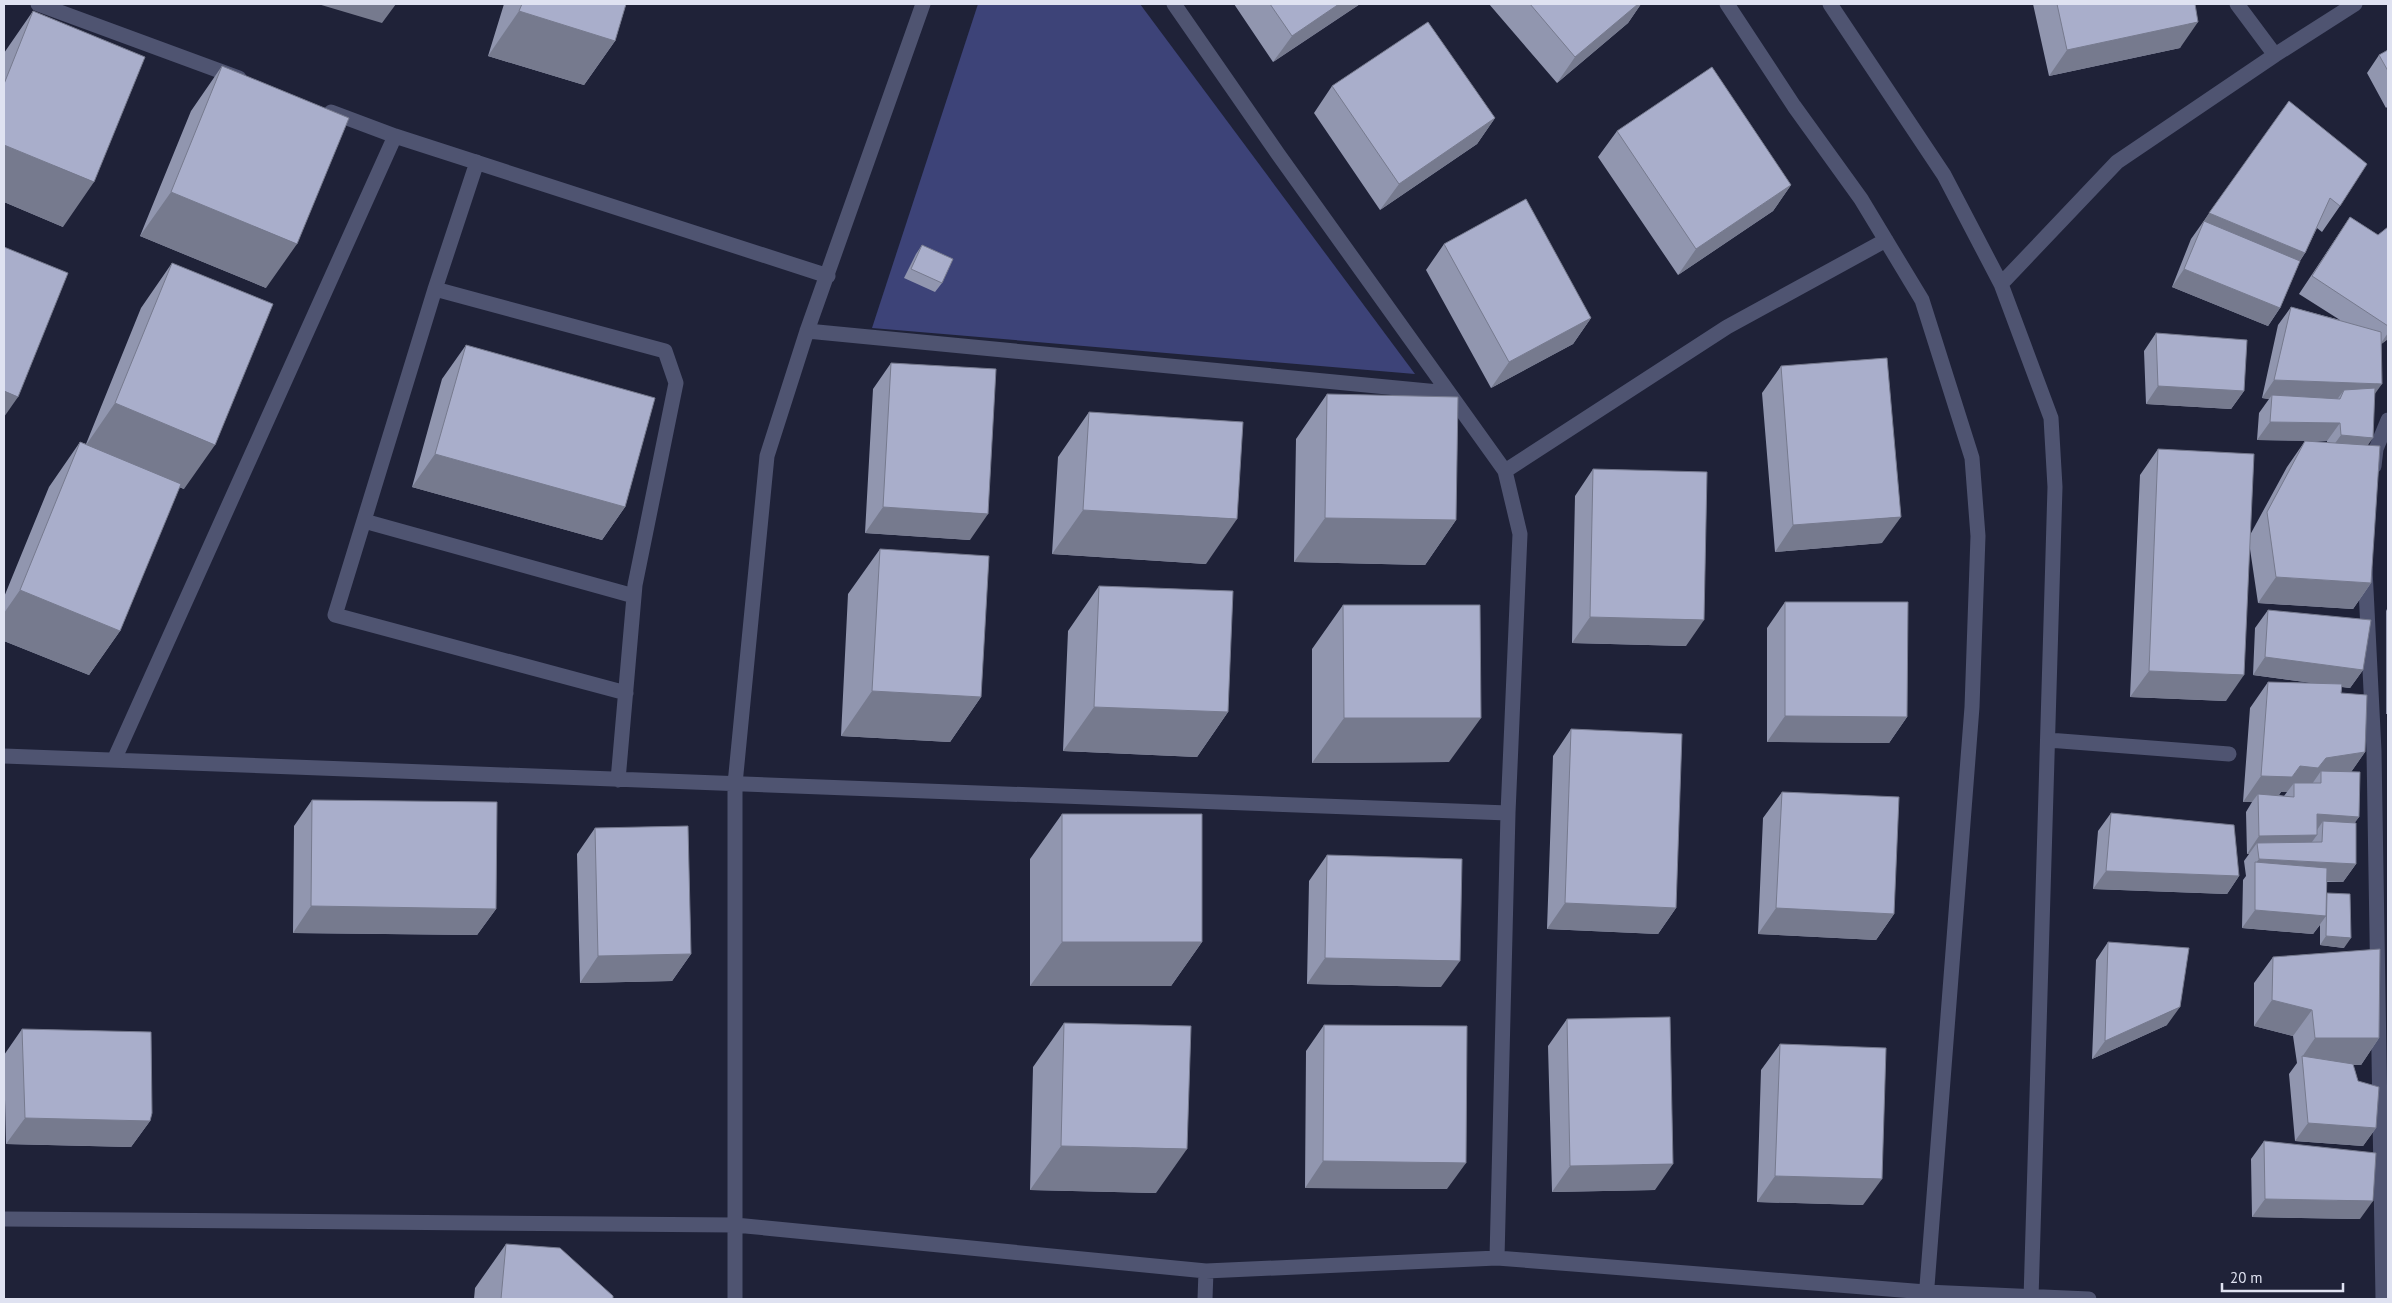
<svg xmlns="http://www.w3.org/2000/svg" width="2392" height="1303" font-family="'PT Sans',sans-serif">
<style>
.green{fill:#3d4378}
.lines{fill:none;stroke-linecap:round;stroke-linejoin:round}
.minor{stroke:#4f5471;stroke-width:15}
.wall{fill:#9196af;fill-rule:evenodd}
.shaded-wall{fill:#767a8e}
.building{fill:#a9aecb;stroke:#767a8e}
</style>
<rect width="100%" height="100%" fill="#1f2238"/>
<path class="green" d="M 978,4 L 1140,4 L 1415,374 L 872,328 Z"/>
<g class="lines">
<path class="minor" d="M 38,4 L 239,78
M 1174,4 L 1278,154 L 1505,471 L 1520,534 L 1508,813 L 1497,1258
M 1727,4 L 1794,106 L 1861,199 L 1922,300 L 1972,458 L 1978,536 L 1972,707 L 1926,1299
M 1830,4 L 1944,175 L 2001,284 L 2051,418 L 2055,487 L 2031,1299
M 2237,4 L 2275,55
M 331,112 L 395,136 L 828,276
M 477,162 L 435,289 L 335,615 L 626,693
M 2001,284 L 2117,162 L 2275,55 L 2355,4
M 435,289 L 665,351 L 676,383 L 635,585 L 618,780
M 807,331 L 1449,393
M 2374,466 L 2376,449 L 2388,420
M 1505,471 L 1727,327 L 1886,240
M 364,521 L 634,596
M 2365,569 L 2374,751 L 2383,1299
M 2048,740 L 2229,754
M 4,756 L 1508,813
M 114,760 L 395,136
M 4,1219 L 735,1225 L 1206,1271 L 1497,1258 L 1926,1292 L 2089,1299
M 735,1299 L 735,784 L 767,456 L 807,331 L 923,4
M 1205,1299 L 1206,1271"/>
</g>
<path class="wall" d="M 504,4 L 626,4 L 615,41 L 584,85 L 488,56 Z
M 1234,4 L 1360,4 L 1273,62 Z
M 1489,4 L 1641,4 L 1628,23 L 1557,83 Z
M 2033,4 L 2195,4 L 2180,48 L 2049,76 Z
M 33,11 L 63,227 L 4,202 L 4,53 Z
M 2388,50 L 2388,106 L 2386,108 L 2367,73 L 2379,55 Z
M 222,66 L 266,288 L 140,236 L 191,111 Z
M 1332,86 L 1495,118 L 1477,144 L 1380,210 L 1314,113 Z
M 2289,101 L 2340,206 L 2322,232 L 2317,228 L 2305,253 L 2300,261 L 2280,308 L 2268,326 L 2172,287 L 2191,239 Z
M 1617,131 L 1791,185 L 1773,211 L 1678,275 L 1598,157 Z
M 2350,217 L 2378,235 L 2388,227 L 2388,339 L 2381,344 L 2368,445 L 2371,583 L 2353,609 L 2258,603 L 2250,549 L 2226,701 L 2130,697 L 2140,475 L 2158,449 L 2250,535 L 2287,467 L 2305,441 L 2327,442 L 2327,441 L 2257,440 L 2259,413 L 2269,399 L 2262,398 L 2278,325 L 2291,307 L 2340,320 L 2299,294 Z
M 1444,244 L 1591,318 L 1573,344 L 1491,388 L 1426,270 Z
M 922,245 L 942,283 L 935,292 L 904,278 L 916,254 Z
M 172,263 L 184,489 L 179,487 L 120,631 L 89,675 L 4,641 L 4,597 L 49,487 L 80,442 L 86,444 L 141,308 Z
M 2156,333 L 2244,391 L 2231,409 L 2146,404 L 2144,351 Z
M 466,345 L 625,507 L 602,540 L 412,487 L 442,379 Z
M 891,363 L 970,540 L 865,533 L 873,389 Z
M 1781,366 L 1882,543 L 1775,552 L 1762,393 Z
M 1327,394 L 1456,520 L 1425,565 L 1294,562 L 1296,439 Z
M 1089,412 L 1206,564 L 1052,554 L 1058,457 Z
M 1593,469 L 1686,646 L 1572,643 L 1575,496 Z
M 880,549 L 981,697 L 950,742 L 841,736 L 848,594 Z
M 1099,586 L 1228,712 L 1197,757 L 1063,751 L 1068,631 Z
M 1785,602 L 1907,717 L 1889,743 L 1767,742 L 1767,628 Z
M 1343,605 L 1449,762 L 1312,763 L 1312,649 Z
M 2388,607 L 2388,714 L 2386,714 L 2386,611 Z
M 2268,610 L 2363,670 L 2350,688 L 2342,687 L 2341,693 L 2365,752 L 2351,772 L 2359,817 L 2354,823 L 2356,864 L 2343,882 L 2327,882 L 2327,893 L 2344,948 L 2320,945 L 2320,925 L 2313,934 L 2242,928 L 2243,880 L 2246,876 L 2244,861 L 2249,854 L 2247,854 L 2246,812 L 2252,802 L 2243,802 L 2250,708 L 2268,682 L 2313,683 L 2253,675 L 2255,628 ZM 2281,792 L 2287,792 L 2284,796 L 2279,795 Z
M 1571,729 L 1676,908 L 1658,934 L 1547,929 L 1553,756 Z
M 1782,792 L 1894,914 L 1876,940 L 1758,934 L 1763,818 Z
M 312,800 L 496,909 L 477,935 L 293,933 L 294,826 Z
M 2111,813 L 2239,876 L 2227,894 L 2093,889 L 2098,831 Z
M 1062,814 L 1202,942 L 1171,986 L 1030,986 L 1030,859 Z
M 595,828 L 691,954 L 672,981 L 580,983 L 577,854 Z
M 1327,855 L 1441,987 L 1307,984 L 1309,881 Z
M 2108,942 L 2167,1025 L 2092,1059 L 2096,960 Z
M 2273,957 L 2379,1038 L 2361,1065 L 2353,1065 L 2358,1081 L 2376,1128 L 2363,1146 L 2295,1141 L 2289,1074 L 2297,1063 L 2293,1036 L 2254,1026 L 2254,983 Z
M 1567,1019 L 1655,1190 L 1552,1192 L 1548,1046 Z
M 1064,1023 L 1156,1193 L 1030,1190 L 1033,1067 Z
M 1324,1025 L 1447,1189 L 1305,1188 L 1306,1051 Z
M 22,1029 L 150,1121 L 131,1147 L 6,1144 L 4,1055 Z
M 1780,1044 L 1863,1205 L 1757,1202 L 1761,1070 Z
M 2264,1141 L 2360,1219 L 2252,1217 L 2251,1159 Z
M 506,1244 L 613,1299 L 474,1299 L 475,1288 Z"/>
<path class="shaded-wall" d="M 318,4 L 396,4 L 382,23 Z
M 1339,4 L 1360,4 L 1273,62 L 1292,36 Z
M 1638,4 L 1641,4 L 1628,23 L 1557,83 L 1575,57 Z
M 519,11 L 615,41 L 584,85 L 488,56 Z
M 2198,22 L 2180,48 L 2049,76 L 2067,50 Z
M 1495,118 L 1477,144 L 1380,210 L 1399,184 Z
M 4,145 L 94,182 L 63,227 L 4,202 Z
M 1791,185 L 1773,211 L 1678,275 L 1696,249 Z
M 171,192 L 297,244 L 266,288 L 140,236 Z
M 2209,213 L 2305,253 L 2287,279 L 2204,221 Z
M 2184,269 L 2280,308 L 2268,326 L 2172,287 Z
M 1591,318 L 1573,344 L 1491,388 L 1509,362 Z
M 2388,333 L 2388,339 L 2379,346 Z
M 2274,380 L 2382,384 L 2369,402 L 2340,399 L 2344,390 L 2336,401 L 2272,395 L 2269,399 L 2262,398 Z
M 2158,386 L 2244,391 L 2231,409 L 2146,404 Z
M 4,391 L 18,397 L 4,417 Z
M 115,403 L 215,445 L 184,489 L 84,448 Z
M 2270,422 L 2340,423 L 2327,441 L 2257,440 Z
M 2341,435 L 2373,438 L 2360,456 L 2328,453 Z
M 435,454 L 625,507 L 602,540 L 412,487 Z
M 883,507 L 988,514 L 970,540 L 865,533 Z
M 1083,510 L 1237,519 L 1206,564 L 1052,554 Z
M 1901,517 L 1882,543 L 1775,552 L 1793,525 Z
M 1325,518 L 1456,520 L 1425,565 L 1294,562 Z
M 2276,577 L 2371,583 L 2353,609 L 2258,603 Z
M 20,590 L 120,631 L 89,675 L 4,641 L 4,613 Z
M 1590,617 L 1704,620 L 1686,646 L 1572,643 Z
M 2265,657 L 2363,670 L 2350,688 L 2253,675 Z
M 2149,671 L 2244,675 L 2226,701 L 2130,697 Z
M 872,691 L 981,697 L 950,742 L 841,736 Z
M 1094,707 L 1228,712 L 1197,757 L 1063,751 Z
M 1785,716 L 1907,717 L 1889,743 L 1767,742 Z
M 1344,718 L 1481,718 L 1449,762 L 1312,763 Z
M 2365,752 L 2347,778 L 2321,771 L 2312,784 L 2294,783 L 2287,792 L 2281,792 L 2300,766 L 2326,758 Z
M 2261,776 L 2292,777 L 2273,803 L 2258,794 L 2252,802 L 2243,802 Z
M 2317,814 L 2359,817 L 2346,835 L 2323,821 L 2315,833 Z
M 2317,835 L 2304,853 L 2257,843 L 2249,854 L 2247,854 L 2259,836 Z
M 2259,859 L 2356,864 L 2343,882 L 2255,878 L 2255,864 Z
M 2106,871 L 2239,876 L 2227,894 L 2093,889 Z
M 1565,903 L 1676,908 L 1658,934 L 1547,929 Z
M 311,906 L 496,909 L 477,935 L 293,933 Z
M 1776,908 L 1894,914 L 1876,940 L 1758,934 Z
M 2255,910 L 2326,916 L 2313,934 L 2242,928 Z
M 2326,936 L 2351,938 L 2344,948 L 2320,945 Z
M 1062,942 L 1202,942 L 1171,986 L 1030,986 Z
M 691,954 L 672,981 L 580,983 L 598,956 Z
M 1325,958 L 1460,961 L 1441,987 L 1307,984 Z
M 2272,1000 L 2312,1010 L 2293,1036 L 2254,1026 Z
M 2180,1007 L 2167,1025 L 2092,1059 L 2105,1041 Z
M 2315,1038 L 2379,1038 L 2361,1065 L 2302,1064 L 2302,1057 Z
M 25,1118 L 150,1121 L 131,1147 L 6,1144 Z
M 2308,1123 L 2376,1128 L 2363,1146 L 2295,1141 Z
M 1061,1146 L 1187,1149 L 1156,1193 L 1030,1190 Z
M 1323,1161 L 1466,1163 L 1447,1189 L 1305,1188 Z
M 1673,1164 L 1655,1190 L 1552,1192 L 1570,1166 Z
M 1775,1176 L 1882,1179 L 1863,1205 L 1757,1202 Z
M 2265,1199 L 2373,1201 L 2360,1219 L 2252,1217 Z"/>
<path class="building" d="M 522,4 L 626,4 L 615,41 L 519,11 Z
M 1270,4 L 1339,4 L 1292,36 Z
M 1530,4 L 1638,4 L 1575,57 Z
M 2057,4 L 2195,4 L 2198,22 L 2067,50 Z
M 33,11 L 145,57 L 94,182 L 4,145 L 4,84 Z
M 1428,22 L 1495,118 L 1399,184 L 1332,86 Z
M 2388,50 L 2388,71 L 2379,55 Z
M 222,66 L 349,118 L 297,244 L 171,192 Z
M 1712,67 L 1791,185 L 1696,249 L 1617,131 Z
M 2289,101 L 2367,164 L 2340,206 L 2330,198 L 2305,253 L 2209,213 Z
M 1526,199 L 1591,318 L 1509,362 L 1444,244 Z
M 2350,217 L 2378,235 L 2388,227 L 2388,326 L 2312,276 Z
M 2204,221 L 2300,261 L 2280,308 L 2184,269 Z
M 922,245 L 953,259 L 942,283 L 911,269 Z
M 4,247 L 68,273 L 18,397 L 4,391 Z
M 172,263 L 273,304 L 215,445 L 115,403 Z
M 2291,307 L 2381,332 L 2382,384 L 2274,380 Z
M 2156,333 L 2247,340 L 2244,391 L 2158,386 Z
M 466,345 L 655,398 L 625,507 L 435,454 Z
M 1887,358 L 1901,517 L 1793,525 L 1781,366 Z
M 891,363 L 996,369 L 988,514 L 883,507 Z
M 2375,388 L 2373,438 L 2341,435 L 2340,423 L 2270,422 L 2272,395 L 2340,399 L 2344,390 Z
M 1327,394 L 1458,397 L 1456,520 L 1325,518 Z
M 1089,412 L 1243,422 L 1237,519 L 1083,510 Z
M 2305,441 L 2380,446 L 2371,583 L 2276,577 L 2267,512 Z
M 80,442 L 181,484 L 120,631 L 20,590 Z
M 2158,449 L 2254,454 L 2244,675 L 2149,671 Z
M 1593,469 L 1707,472 L 1704,620 L 1590,617 Z
M 880,549 L 989,556 L 981,697 L 872,691 Z
M 1099,586 L 1233,591 L 1228,712 L 1094,707 Z
M 1785,602 L 1908,602 L 1907,717 L 1785,716 Z
M 1343,605 L 1480,605 L 1481,718 L 1344,718 Z
M 2268,610 L 2371,620 L 2363,670 L 2265,657 Z
M 2268,682 L 2342,684 L 2341,693 L 2367,695 L 2365,752 L 2326,758 L 2318,768 L 2300,766 L 2292,777 L 2261,776 Z
M 1571,729 L 1682,734 L 1676,908 L 1565,903 Z
M 2321,771 L 2360,772 L 2359,817 L 2317,814 L 2317,835 L 2259,836 L 2258,794 L 2294,797 L 2294,783 L 2321,783 Z
M 1782,792 L 1899,797 L 1894,914 L 1776,908 Z
M 312,800 L 497,802 L 496,909 L 311,906 Z
M 2111,813 L 2234,825 L 2239,876 L 2106,871 Z
M 1062,814 L 1202,814 L 1202,942 L 1062,942 Z
M 2323,821 L 2356,823 L 2356,864 L 2259,859 L 2257,843 L 2322,842 Z
M 688,826 L 691,954 L 598,956 L 595,828 Z
M 1327,855 L 1462,859 L 1460,961 L 1325,958 Z
M 2255,862 L 2327,868 L 2326,916 L 2255,910 Z
M 2327,893 L 2350,894 L 2351,938 L 2326,936 Z
M 2108,942 L 2189,948 L 2180,1007 L 2105,1041 Z
M 2380,949 L 2379,1038 L 2315,1038 L 2312,1010 L 2272,1000 L 2273,957 Z
M 1670,1017 L 1673,1164 L 1570,1166 L 1567,1019 Z
M 1064,1023 L 1191,1026 L 1187,1149 L 1061,1146 Z
M 1324,1025 L 1467,1026 L 1466,1163 L 1323,1161 Z
M 22,1029 L 151,1032 L 152,1113 L 150,1121 L 25,1118 Z
M 1780,1044 L 1886,1048 L 1882,1179 L 1775,1176 Z
M 2302,1056 L 2353,1064 L 2358,1081 L 2379,1087 L 2376,1128 L 2308,1123 Z
M 2264,1141 L 2376,1153 L 2373,1201 L 2265,1199 Z
M 506,1244 L 560,1248 L 613,1296 L 613,1299 L 501,1299 Z"/>
<rect width="2392" height="1303" fill="none" stroke="#dfe2f1" stroke-width="10"/>
<path d="M2222 1283v8h121v-8" fill="none" stroke="#dfe2f1" stroke-width="2.5"/>
<text x="2230" y="1283" font-size="15" fill="#dfe2f1" stroke="#1f2238" stroke-width="4" paint-order="stroke">20 m</text>
</svg>
